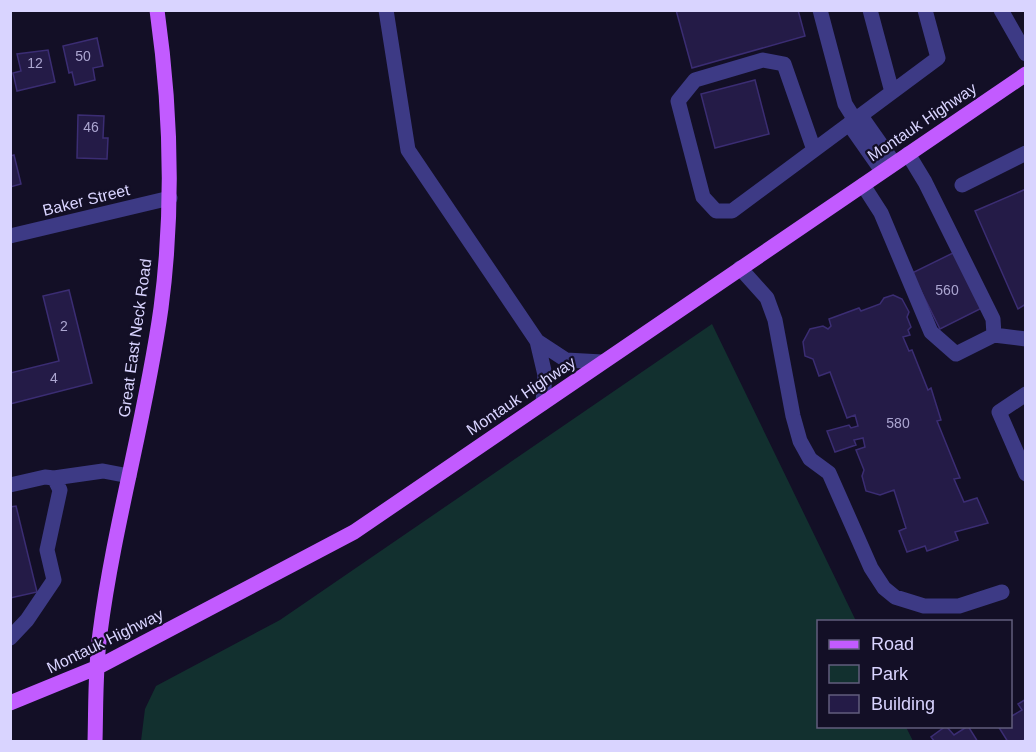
<svg xmlns="http://www.w3.org/2000/svg" width="1036" height="752" font-family="Helvetica,sans-serif">
<style>
.green{fill:#12302f}
.building{fill:#241b47;stroke:#3b2d73;stroke-width:1.5}
.lines{fill:none;stroke-linecap:round;stroke-linejoin:round}
.minor{stroke:#3d3a85;stroke-width:15}
.major{stroke:#c25bff;stroke-width:15}
.labels{text-anchor:middle;dominant-baseline:central;stroke-width:4.5;stroke-linejoin:round;paint-order:stroke}
.number-label{font-size:14px;fill:#aca6d1}
.street-label{font-size:16px;fill:#d9d4ff;stroke:#130f26}
</style>
<rect width="100%" height="100%" fill="#130f26"/>
<path class="green" d="M 712,324 L 856,621 L 818,622 L 818,726 L 906,727 L 913,741 L 141,741 L 145,709 L 156,686 L 280,620 Z"/>
<path class="building" d="M 676,10 L 798,10 L 805,36 L 692,68 Z
M 97,38 L 103,66 L 93,68 L 95,80 L 75,85 L 72,72 L 69,73 L 63,46 Z
M 48,50 L 55,82 L 17,91 L 13,73 L 21,71 L 17,54 Z
M 755,80 L 769,134 L 715,148 L 701,94 Z
M 78,115 L 104,116 L 103,138 L 108,138 L 107,159 L 77,158 Z
M 14,155 L 21,184 L 10,187 L 10,156 Z
M 1026,189 L 1026,304 L 1018,309 L 975,211 Z
M 955,252 L 982,308 L 940,329 L 912,273 Z
M 69,290 L 92,383 L 10,404 L 10,373 L 59,361 L 43,296 Z
M 893,295 L 902,299 L 909,312 L 907,317 L 911,327 L 908,330 L 910,335 L 903,337 L 909,351 L 912,350 L 928,390 L 931,388 L 941,420 L 937,421 L 960,478 L 954,479 L 964,502 L 977,498 L 988,523 L 955,532 L 958,540 L 927,551 L 925,546 L 907,552 L 899,531 L 906,528 L 894,490 L 880,495 L 866,491 L 862,476 L 864,470 L 856,450 L 865,447 L 863,438 L 854,440 L 856,445 L 835,452 L 827,431 L 849,425 L 851,428 L 858,426 L 855,415 L 847,418 L 830,372 L 819,376 L 813,359 L 805,356 L 803,342 L 810,329 L 823,326 L 828,329 L 831,326 L 829,319 L 859,308 L 861,311 L 880,304 L 884,298 Z
M 16,506 L 37,592 L 10,598 L 10,507 Z
M 1026,699 L 1026,739 L 1021,742 L 1008,742 L 998,726 L 1010,726 L 1010,717 L 1022,710 L 1018,704 Z
M 946,726 L 954,735 L 968,726 L 978,742 L 935,742 L 931,737 Z"/>
<g class="lines">
<path class="minor" d="M 386,10 L 408,150 L 537,341 L 566,360 L 602,362
M 820,10 L 845,104 L 855,120
M 870,10 L 892,92
M 1001,10 L 1026,54
M 861,116 L 894,163
M 849,124 L 882,171
M 814,150 L 784,64 L 763,60 L 695,80 L 678,101 L 703,197 L 716,211 L 732,211 L 938,58 L 925,10
M 908,154 L 925,182 L 993,319 L 994,335
M 863,185 L 881,213 L 931,332 L 956,354 L 994,335 L 1026,339
M 962,185 L 1026,153
M 10,236 L 170,198
M 740,268 L 767,298 L 775,320 L 793,416 L 800,441 L 810,459 L 829,473 L 871,568 L 884,588 L 895,597 L 924,606 L 959,606 L 1002,592
M 537,341 L 545,375 L 543,403
M 1026,394 L 999,412 L 1026,474
M 54,478 L 103,471 L 129,476
M 10,485 L 45,477 L 54,478 L 60,490 L 47,550 L 54,580 L 27,620 L 10,638"/>
<path class="major" d="M 10,703 L 98,667 L 354,532 L 1026,74
M 95,742 C 96,706 95,669 100,633 C 114,524 146,417 161,308 C 174,209 171,109 157,10"/>
</g>
<g class="labels">
<g class="number-label">
<text x="83" y="56">50</text>
<text x="35" y="63">12</text>
<text x="91" y="127">46</text>
<text x="947" y="290">560</text>
<text x="64" y="326">2</text>
<text x="54" y="378">4</text>
<text x="898" y="423">580</text>
</g>
<g class="street-label">
<text transform="translate(922 122) rotate(-34)">Montauk Highway</text>
<text transform="translate(86 200) rotate(-14)">Baker Street</text>
<text transform="translate(135 338) rotate(-82)">Great East Neck Road</text>
<text transform="translate(521 396) rotate(-34)">Montauk Highway</text>
<text transform="translate(105 641) rotate(-26)">Montauk Highway</text>
</g>
</g>
<rect width="1036" height="752" fill="none" stroke="#d9d4ff" stroke-width="24"/>
<rect x="817" y="620" width="195" height="108" fill="#130f26" stroke="#625e7d" stroke-width="1.5"/>
<rect x="829" y="640" width="30" height="9" fill="#c25bff" stroke="#625e7d" stroke-width="1.5"/>
<text x="871" y="650" font-size="18" fill="#d9d4ff">Road</text>
<rect x="829" y="665" width="30" height="18" fill="#12302f" stroke="#625e7d" stroke-width="1.5"/>
<text x="871" y="680" font-size="18" fill="#d9d4ff">Park</text>
<rect x="829" y="695" width="30" height="18" fill="#241b47" stroke="#625e7d" stroke-width="1.5"/>
<text x="871" y="710" font-size="18" fill="#d9d4ff">Building</text>
</svg>
